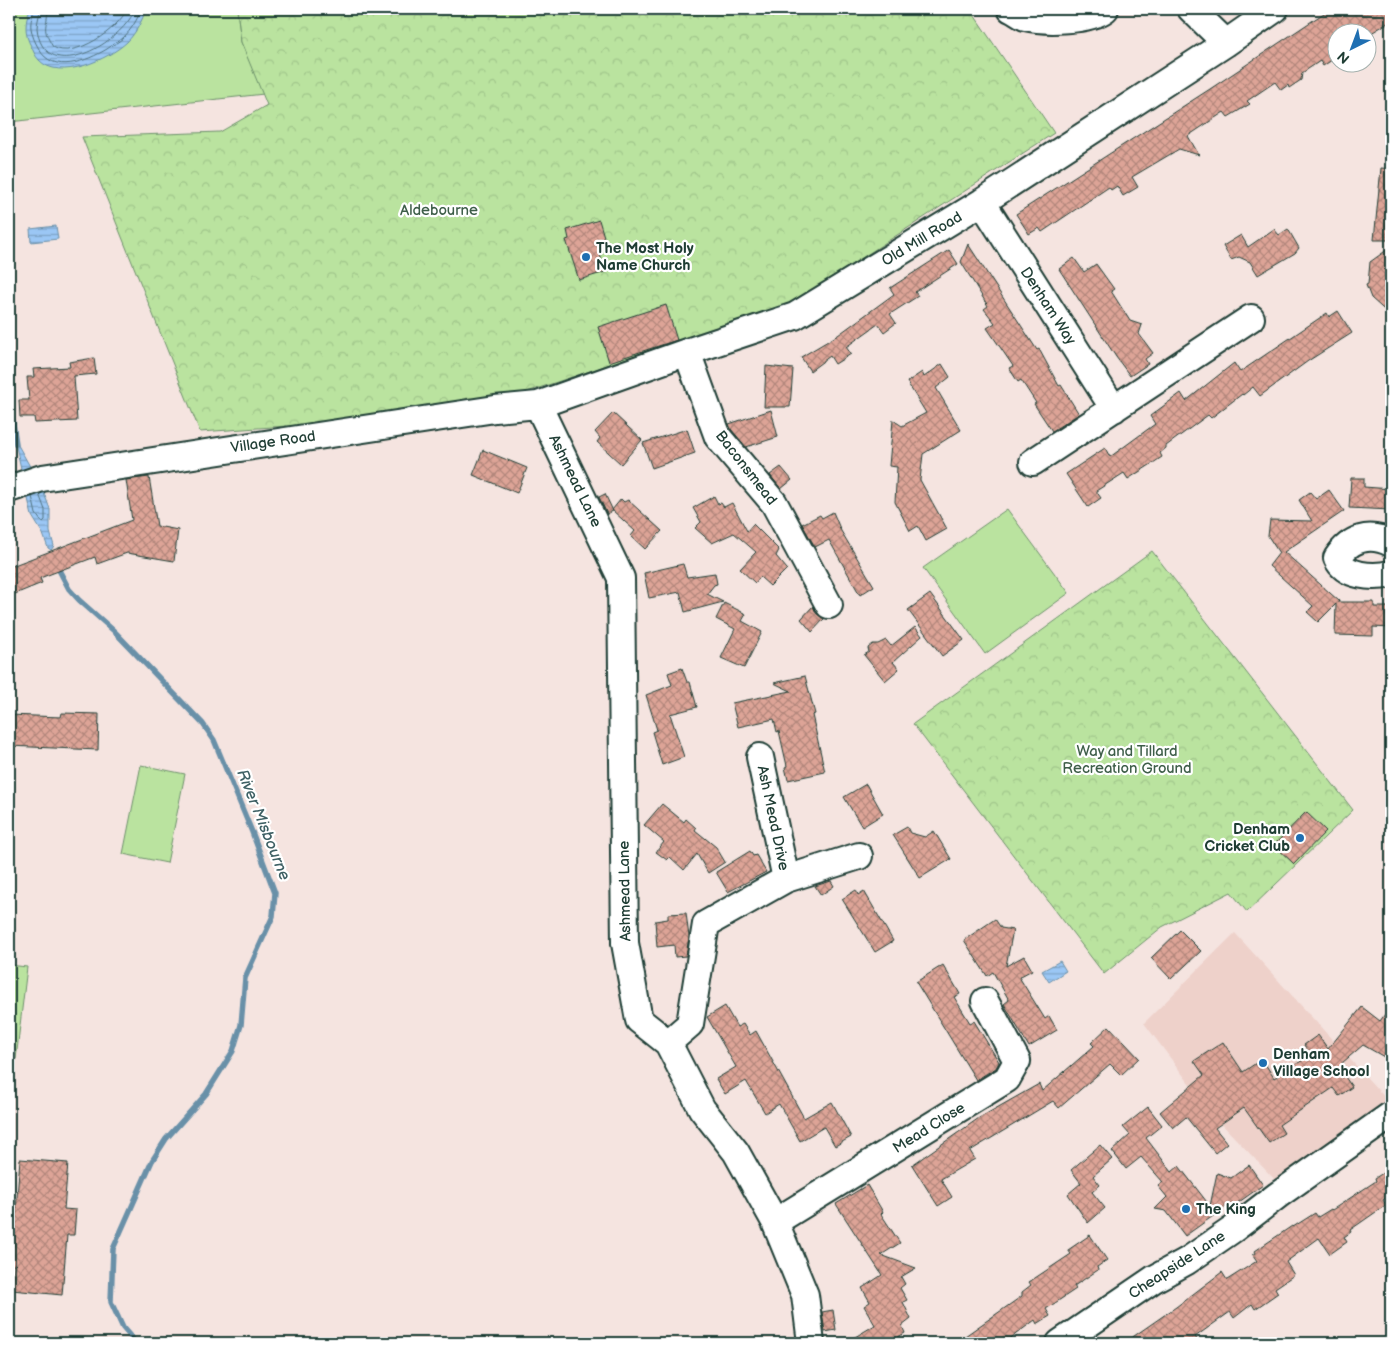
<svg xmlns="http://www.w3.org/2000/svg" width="1400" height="1352" font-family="'Balsamiq Sans',sans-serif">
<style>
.built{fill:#eed1ca}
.grass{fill:#bae39f;stroke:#6c906a}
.park{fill:url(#park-crowns);stroke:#6c906a}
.water{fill:url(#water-rules);stroke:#6990a8}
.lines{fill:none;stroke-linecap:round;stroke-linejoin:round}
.shore{stroke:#517481;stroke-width:1}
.stream{stroke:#6990a8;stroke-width:5.5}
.building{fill:url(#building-cross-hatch);stroke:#1f3d34}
.minor-casing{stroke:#1f3d34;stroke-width:30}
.minor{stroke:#fff;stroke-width:26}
.poi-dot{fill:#1f6fb2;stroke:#fff;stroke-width:2}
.labels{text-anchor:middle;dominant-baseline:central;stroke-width:4.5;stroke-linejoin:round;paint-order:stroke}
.park-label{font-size:15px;fill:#3e5e49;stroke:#fff}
.street-label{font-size:15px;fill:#1f3d34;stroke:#fff}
.poi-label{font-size:15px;font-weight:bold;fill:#1f3d34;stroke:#fff;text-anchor:start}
.water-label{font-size:16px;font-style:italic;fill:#3e6064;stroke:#fff}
</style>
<defs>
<pattern id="park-crowns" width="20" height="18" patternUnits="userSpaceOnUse" patternTransform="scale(1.25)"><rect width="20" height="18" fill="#bae39f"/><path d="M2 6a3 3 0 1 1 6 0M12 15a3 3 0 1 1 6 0" fill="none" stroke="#9fc48a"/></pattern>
<pattern id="water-rules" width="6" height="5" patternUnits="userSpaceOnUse" patternTransform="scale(1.25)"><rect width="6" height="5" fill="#9bc7f5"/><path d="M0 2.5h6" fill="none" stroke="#7ea3c7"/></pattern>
<pattern id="building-cross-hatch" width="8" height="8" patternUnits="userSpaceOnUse" patternTransform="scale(1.25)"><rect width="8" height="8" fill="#dda497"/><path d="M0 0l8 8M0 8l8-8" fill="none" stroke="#b3877c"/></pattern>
</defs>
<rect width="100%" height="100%" fill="#f5e4e0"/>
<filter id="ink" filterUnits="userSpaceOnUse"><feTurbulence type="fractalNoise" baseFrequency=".02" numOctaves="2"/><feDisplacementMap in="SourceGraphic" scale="10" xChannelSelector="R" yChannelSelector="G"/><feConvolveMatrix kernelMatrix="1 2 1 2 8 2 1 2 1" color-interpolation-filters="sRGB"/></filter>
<g filter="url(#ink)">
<path class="built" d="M 1235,933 L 1389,1102 L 1279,1184 L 1213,1115 L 1144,1023 Z"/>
<path class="grass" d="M 9,9 L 237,9 L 241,42 L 264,94 L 9,122 Z
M 1007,509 L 1069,593 L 985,654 L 923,568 Z
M 141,765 L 185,774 L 167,863 L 123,854 Z
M 9,965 L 27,967 L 16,1059 L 9,1058 Z"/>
<path class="park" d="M 237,9 L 970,9 L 1054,133 L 791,304 L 461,414 L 200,432 L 82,137 L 220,132 L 267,105 L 241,42 Z
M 1152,551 L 1353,810 L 1247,912 L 1231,892 L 1162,927 L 1104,974 L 913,724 Z"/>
<path class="water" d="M 30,9 L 146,9 C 142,21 136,33 127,42 C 109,59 59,82 39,60 C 35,56 33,50 31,46 C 24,34 25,21 30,9 Z
M 56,226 L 58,239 L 31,242 L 30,229 Z
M 14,438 L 42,488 L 50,509 L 50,532 L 54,546 L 51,550 L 48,548 L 43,534 L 32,516 Z
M 1060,961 L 1066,971 L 1049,982 L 1042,971 Z"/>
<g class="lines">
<path class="shore" d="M 34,9 C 33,15 30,21 31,28 C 32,36 35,42 39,49 C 53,75 87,61 107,49 C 112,45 119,42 123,38 C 131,30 138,19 141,9
M 40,9 C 40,15 37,21 37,28 C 43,88 123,43 135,9
M 48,9 C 47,29 41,27 53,47 C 74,60 119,29 127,9
M 32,496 L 36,514 L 41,521 L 43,522 L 45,520 L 45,510 L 39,494"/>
<path class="stream" d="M 9,397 L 16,444
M 59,570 L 69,589 L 79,600 L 114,631 L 203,724 L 214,740 L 252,832 L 275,893 L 273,916 L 245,978 L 241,1025 L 233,1051 L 206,1094 L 166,1139 L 152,1161 L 113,1249 L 111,1302 L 123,1328 L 136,1343"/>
</g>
<path class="building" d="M 1330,9 L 1391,9 L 1391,21 L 1368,35 L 1368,32 L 1338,32 L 1338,56 L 1323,66 L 1320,61 L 1302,73 L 1301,80 L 1289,88 L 1288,85 L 1281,90 L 1275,82 L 1247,101 L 1250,104 L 1228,117 L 1224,112 L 1188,136 L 1199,155 L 1179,149 L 1132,177 L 1138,187 L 1123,196 L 1117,186 L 1111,190 L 1109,187 L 1042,232 L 1039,228 L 1029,234 L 1016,214 L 1210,89 Z
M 1381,168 L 1391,169 L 1391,240 L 1374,240 Z
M 599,220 L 605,240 L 597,243 L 605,272 L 579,280 L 566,240 L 569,239 L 567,230 Z
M 1274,229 L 1279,235 L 1288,229 L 1299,248 L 1295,253 L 1258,275 L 1250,262 L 1239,257 L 1231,260 L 1223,246 L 1241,235 L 1248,247 Z
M 968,244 L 1037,350 L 1039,349 L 1059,386 L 1061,385 L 1079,414 L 1052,431 L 1034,404 L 1036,403 L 1021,380 L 1018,382 L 1009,368 L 1013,366 L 987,328 L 995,323 L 984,309 L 988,306 L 961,262 Z
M 1391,247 L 1391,316 L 1371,298 L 1366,285 L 1368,284 L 1370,262 Z
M 949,250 L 958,264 L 915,292 L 918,296 L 890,314 L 896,323 L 884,332 L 878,324 L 846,347 L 851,354 L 835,364 L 830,356 L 810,371 L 801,357 L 838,335 L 894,294 L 890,288 Z
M 1074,258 L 1084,272 L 1096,264 L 1114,289 L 1111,291 L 1130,321 L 1142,325 L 1139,334 L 1153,353 L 1145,359 L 1148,364 L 1130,376 L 1116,357 L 1059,269 Z
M 666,305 L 677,340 L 609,362 L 598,327 Z
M 1338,311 L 1352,333 L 1308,361 L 1260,396 L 1253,387 L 1243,395 L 1242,394 L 1211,418 L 1208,415 L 1166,446 L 1166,448 L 1160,453 L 1162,457 L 1150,465 L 1128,479 L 1124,473 L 1096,491 L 1101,498 L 1088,507 L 1066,474 L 1105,448 L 1110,457 L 1155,424 L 1150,416 L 1181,393 L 1186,401 L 1234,363 L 1240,372 L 1327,313 L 1329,317 Z
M 94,358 L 96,374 L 74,376 L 77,421 L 35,423 L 34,417 L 20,417 L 19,400 L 29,400 L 27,377 L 34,377 L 33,369 L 70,367 L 69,362 Z
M 942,364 L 950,377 L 936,388 L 961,430 L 923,454 L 920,480 L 947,529 L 926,541 L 918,526 L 910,531 L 895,502 L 897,467 L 889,466 L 893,420 L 902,426 L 926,413 L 907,382 L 922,372 L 924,377 Z
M 766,366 L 793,369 L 790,407 L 764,407 Z
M 771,410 L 778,437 L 746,447 L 731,429 L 729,424 Z
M 613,413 L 642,440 L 621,464 L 597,442 L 600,438 L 595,432 Z
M 687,429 L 695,453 L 652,468 L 643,443 Z
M 483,450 L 527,468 L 517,493 L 473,475 Z
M 781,467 L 792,480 L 781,489 L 770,475 Z
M 149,477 L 157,526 L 178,530 L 174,561 L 127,553 L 97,564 L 95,557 L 40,578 L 42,583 L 15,594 L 9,578 L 9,567 L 132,520 L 126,480 Z
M 1351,478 L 1364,478 L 1364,487 L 1391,489 L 1391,510 L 1349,508 Z
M 1329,490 L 1344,511 L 1284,552 L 1339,601 L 1338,602 L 1374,602 L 1374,607 L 1391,607 L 1391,628 L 1373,627 L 1373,636 L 1335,635 L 1336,604 L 1318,622 L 1307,612 L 1313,606 L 1269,566 L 1279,553 L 1268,536 L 1270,520 L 1312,521 L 1299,500 L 1310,492 L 1316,499 Z
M 605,494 L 613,511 L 607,514 L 599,497 Z
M 714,496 L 718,504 L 721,503 L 724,507 L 732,503 L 747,531 L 753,524 L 779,550 L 776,556 L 787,569 L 770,586 L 760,577 L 755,583 L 740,569 L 756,552 L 734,533 L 712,543 L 695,528 L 701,522 L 693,508 Z
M 621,499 L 624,502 L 628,500 L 662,531 L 645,549 L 631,536 L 635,531 L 612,510 Z
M 833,512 L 841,531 L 874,586 L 860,595 L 829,540 L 815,547 L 802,524 L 820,515 L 822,518 Z
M 683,564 L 687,577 L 715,573 L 717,584 L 714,585 L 707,594 L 723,602 L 685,612 L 680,592 L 649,598 L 644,573 Z
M 930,594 L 964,640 L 942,656 L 908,610 Z
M 724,603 L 746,614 L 742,621 L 762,632 L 744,668 L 721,658 L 735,629 L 716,619 Z
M 813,606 L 816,613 L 824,619 L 812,632 L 801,619 Z
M 915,627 L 922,636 L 893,662 L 899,669 L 885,681 L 864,655 L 869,652 L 868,648 L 873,644 L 878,644 L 886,640 L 891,646 Z
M 682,668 L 687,682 L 690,682 L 697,707 L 670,714 L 684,757 L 662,765 L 652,732 L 657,730 L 646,695 L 672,685 L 668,673 Z
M 805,676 L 815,714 L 812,715 L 825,772 L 788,780 L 785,767 L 787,766 L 779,731 L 777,732 L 774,719 L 738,727 L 732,703 L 791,691 L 774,683 Z
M 62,713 L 99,714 L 98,750 L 9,746 L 9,715 L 61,717 Z
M 866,784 L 883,814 L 862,827 L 844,797 Z
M 662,804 L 684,822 L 686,819 L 696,828 L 695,830 L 716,847 L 725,862 L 708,873 L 697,854 L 684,870 L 670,857 L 667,860 L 656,852 L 664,842 L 644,825 Z
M 1306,812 L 1326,831 L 1294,864 L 1274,845 Z
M 907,827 L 910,833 L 925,837 L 934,831 L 951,859 L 920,878 L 893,835 Z
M 750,851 L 753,856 L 756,855 L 766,872 L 728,892 L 716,872 Z
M 831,881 L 834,886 L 821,895 L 815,886 Z
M 856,890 L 858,895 L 864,891 L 893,941 L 875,952 L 842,899 Z
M 686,913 L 689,937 L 686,956 L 675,957 L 674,945 L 657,947 L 655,921 L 668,919 L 668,914 Z
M 995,919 L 1001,928 L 1013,930 L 1006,966 L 1024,956 L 1032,970 L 1019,977 L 1045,1019 L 1049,1016 L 1057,1030 L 1029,1047 L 1004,1004 L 1009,1000 L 993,972 L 987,976 L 964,940 Z
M 1180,930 L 1201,951 L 1171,979 L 1151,958 Z
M 943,965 L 960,994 L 954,997 L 970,1023 L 974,1021 L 999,1062 L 996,1068 L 976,1080 L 916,982 Z
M 725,1006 L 737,1027 L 743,1024 L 750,1035 L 756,1031 L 804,1118 L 832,1102 L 851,1137 L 835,1146 L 824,1127 L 800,1141 L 779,1104 L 765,1113 L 746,1081 L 725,1094 L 716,1079 L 736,1067 L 707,1017 Z
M 1391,1006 L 1391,1049 L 1386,1058 L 1363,1045 L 1342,1063 L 1349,1074 L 1345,1077 L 1352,1087 L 1339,1096 L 1333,1088 L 1279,1125 L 1284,1133 L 1269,1143 L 1244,1108 L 1215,1128 L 1227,1143 L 1215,1153 L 1186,1117 L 1173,1128 L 1160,1112 L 1204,1075 L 1194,1061 L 1223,1042 L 1243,1072 L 1262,1059 L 1274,1078 L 1311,1055 L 1304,1045 L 1318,1035 L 1328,1049 L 1362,1007 L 1380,1021 Z
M 1109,1026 L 1139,1058 L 1121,1075 L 1110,1064 L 1059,1108 L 1053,1101 L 970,1151 L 975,1159 L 941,1179 L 952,1197 L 938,1206 L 912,1165 L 979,1118 L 1039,1084 L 1042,1091 L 1094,1046 L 1091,1043 Z
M 1148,1107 L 1162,1125 L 1146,1138 L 1172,1172 L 1179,1166 L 1210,1206 L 1217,1173 L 1231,1178 L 1249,1165 L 1263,1185 L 1232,1207 L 1230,1204 L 1185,1236 L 1166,1211 L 1155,1209 L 1167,1197 L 1158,1186 L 1163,1182 L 1141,1157 L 1126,1169 L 1112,1151 L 1130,1135 L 1123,1127 Z
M 1100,1145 L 1112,1159 L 1093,1176 L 1100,1185 L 1092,1192 L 1105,1208 L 1088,1223 L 1068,1194 L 1081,1183 L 1071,1170 Z
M 20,1159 L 68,1163 L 64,1209 L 76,1210 L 74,1235 L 67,1235 L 62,1295 L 12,1290 L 14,1265 L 9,1265 L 9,1248 L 13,1248 Z
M 1391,1168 L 1391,1202 L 1387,1197 L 1383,1200 L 1386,1205 L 1350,1230 L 1351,1232 L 1344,1237 L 1347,1242 L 1330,1254 L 1319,1238 L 1286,1262 L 1294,1275 L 1275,1288 L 1278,1293 L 1255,1309 L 1252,1304 L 1234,1318 L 1230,1312 L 1195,1337 L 1200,1343 L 1124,1343 L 1176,1307 L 1222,1272 L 1227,1280 L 1257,1261 L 1253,1255 L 1256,1253 L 1255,1251 L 1292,1226 L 1293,1227 L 1315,1213 L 1318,1217 L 1331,1209 L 1332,1210 L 1376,1181 L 1375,1178 Z
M 867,1185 L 883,1212 L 881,1214 L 900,1243 L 881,1255 L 916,1268 L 901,1277 L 905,1284 L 900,1288 L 907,1300 L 903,1302 L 911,1319 L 902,1326 L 905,1333 L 898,1337 L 901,1343 L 845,1343 L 875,1325 L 864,1306 L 870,1302 L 862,1288 L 882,1275 L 836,1204 Z
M 1090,1235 L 1107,1260 L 1097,1267 L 1098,1270 L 1074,1286 L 1076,1289 L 1046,1309 L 1050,1316 L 1037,1324 L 1035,1320 L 1004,1343 L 972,1343 L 965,1336 L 1022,1296 L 1022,1292 L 1031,1285 L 1029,1282 L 1071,1254 L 1068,1250 Z
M 833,1310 L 836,1330 L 825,1332 L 822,1312 Z"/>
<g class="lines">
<defs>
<path id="minor" d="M 1011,9 C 1016,11 1020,15 1025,17 C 1045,22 1089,21 1105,9
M 1191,9 L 1226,43
M 982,202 L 1114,409
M 687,352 L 718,437 L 774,503 L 829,605
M 538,405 L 621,578 L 625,943 L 639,1020 L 668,1043 L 702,1109 L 736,1152 L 775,1222 L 805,1295 L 811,1343
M 1033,462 L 1251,318
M 9,489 L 42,478 L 495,409 L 538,405 L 687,352 L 795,316 L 982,202 L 1226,43 L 1275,9
M 1391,543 C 1369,532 1350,538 1337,558 C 1345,577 1373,578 1391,574
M 760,757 L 786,879
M 668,1043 L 690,1024 L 706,924 L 786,879 L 859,856
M 775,1222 L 1007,1079 L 1017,1061 L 985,1001
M 1060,1343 L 1154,1279 L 1187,1261 L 1235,1228 L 1278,1195 L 1391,1115"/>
</defs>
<use href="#minor" class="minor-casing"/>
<use href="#minor" class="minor"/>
</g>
</g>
<g class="poi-dot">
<circle cx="586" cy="257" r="5"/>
<circle cx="1300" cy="838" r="5"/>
<circle cx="1263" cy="1063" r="5"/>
<circle cx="1186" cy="1209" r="5"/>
</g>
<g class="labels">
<g class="park-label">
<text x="439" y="210">Aldebourne</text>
<text x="1127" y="751">Way and Tillard<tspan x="1127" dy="17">Recreation Ground</tspan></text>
</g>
<g class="street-label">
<text transform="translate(922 239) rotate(-31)">Old Mill Road</text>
<text transform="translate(1048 306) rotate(57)">Denham Way</text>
<text transform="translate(273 442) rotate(-8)">Village Road</text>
<text transform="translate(746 468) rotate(52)">Baconsmead</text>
<text transform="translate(575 481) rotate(64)">Ashmead Lane</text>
<text transform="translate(773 818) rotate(78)">Ash Mead Drive</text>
<text transform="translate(625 891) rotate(-91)">Ashmead Lane</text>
<text transform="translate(929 1128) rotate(-32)">Mead Close</text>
<text transform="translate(1177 1265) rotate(-33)">Cheapside Lane</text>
</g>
<g class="poi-label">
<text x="596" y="248">The Most Holy<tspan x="596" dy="17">Name Church</tspan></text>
<text x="1290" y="829" text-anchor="end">Denham<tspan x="1290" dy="17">Cricket Club</tspan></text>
<text x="1273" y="1054">Denham<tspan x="1273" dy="17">Village School</tspan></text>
<text x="1196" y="1209">The King</text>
</g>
<g class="water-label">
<text transform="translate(263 825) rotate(68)">River Misbourne</text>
</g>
</g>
<rect width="1400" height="1352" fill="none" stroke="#fff" stroke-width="30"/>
<rect x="15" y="15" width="1370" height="1322" fill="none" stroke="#1f3d34" stroke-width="2" filter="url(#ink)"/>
<g transform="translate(1352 48) rotate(222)"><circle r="24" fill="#ffffff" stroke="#a5b1ae"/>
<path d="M0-4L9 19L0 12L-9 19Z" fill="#1f6fb2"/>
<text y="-8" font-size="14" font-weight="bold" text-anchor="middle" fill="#1f3d34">N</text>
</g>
</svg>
